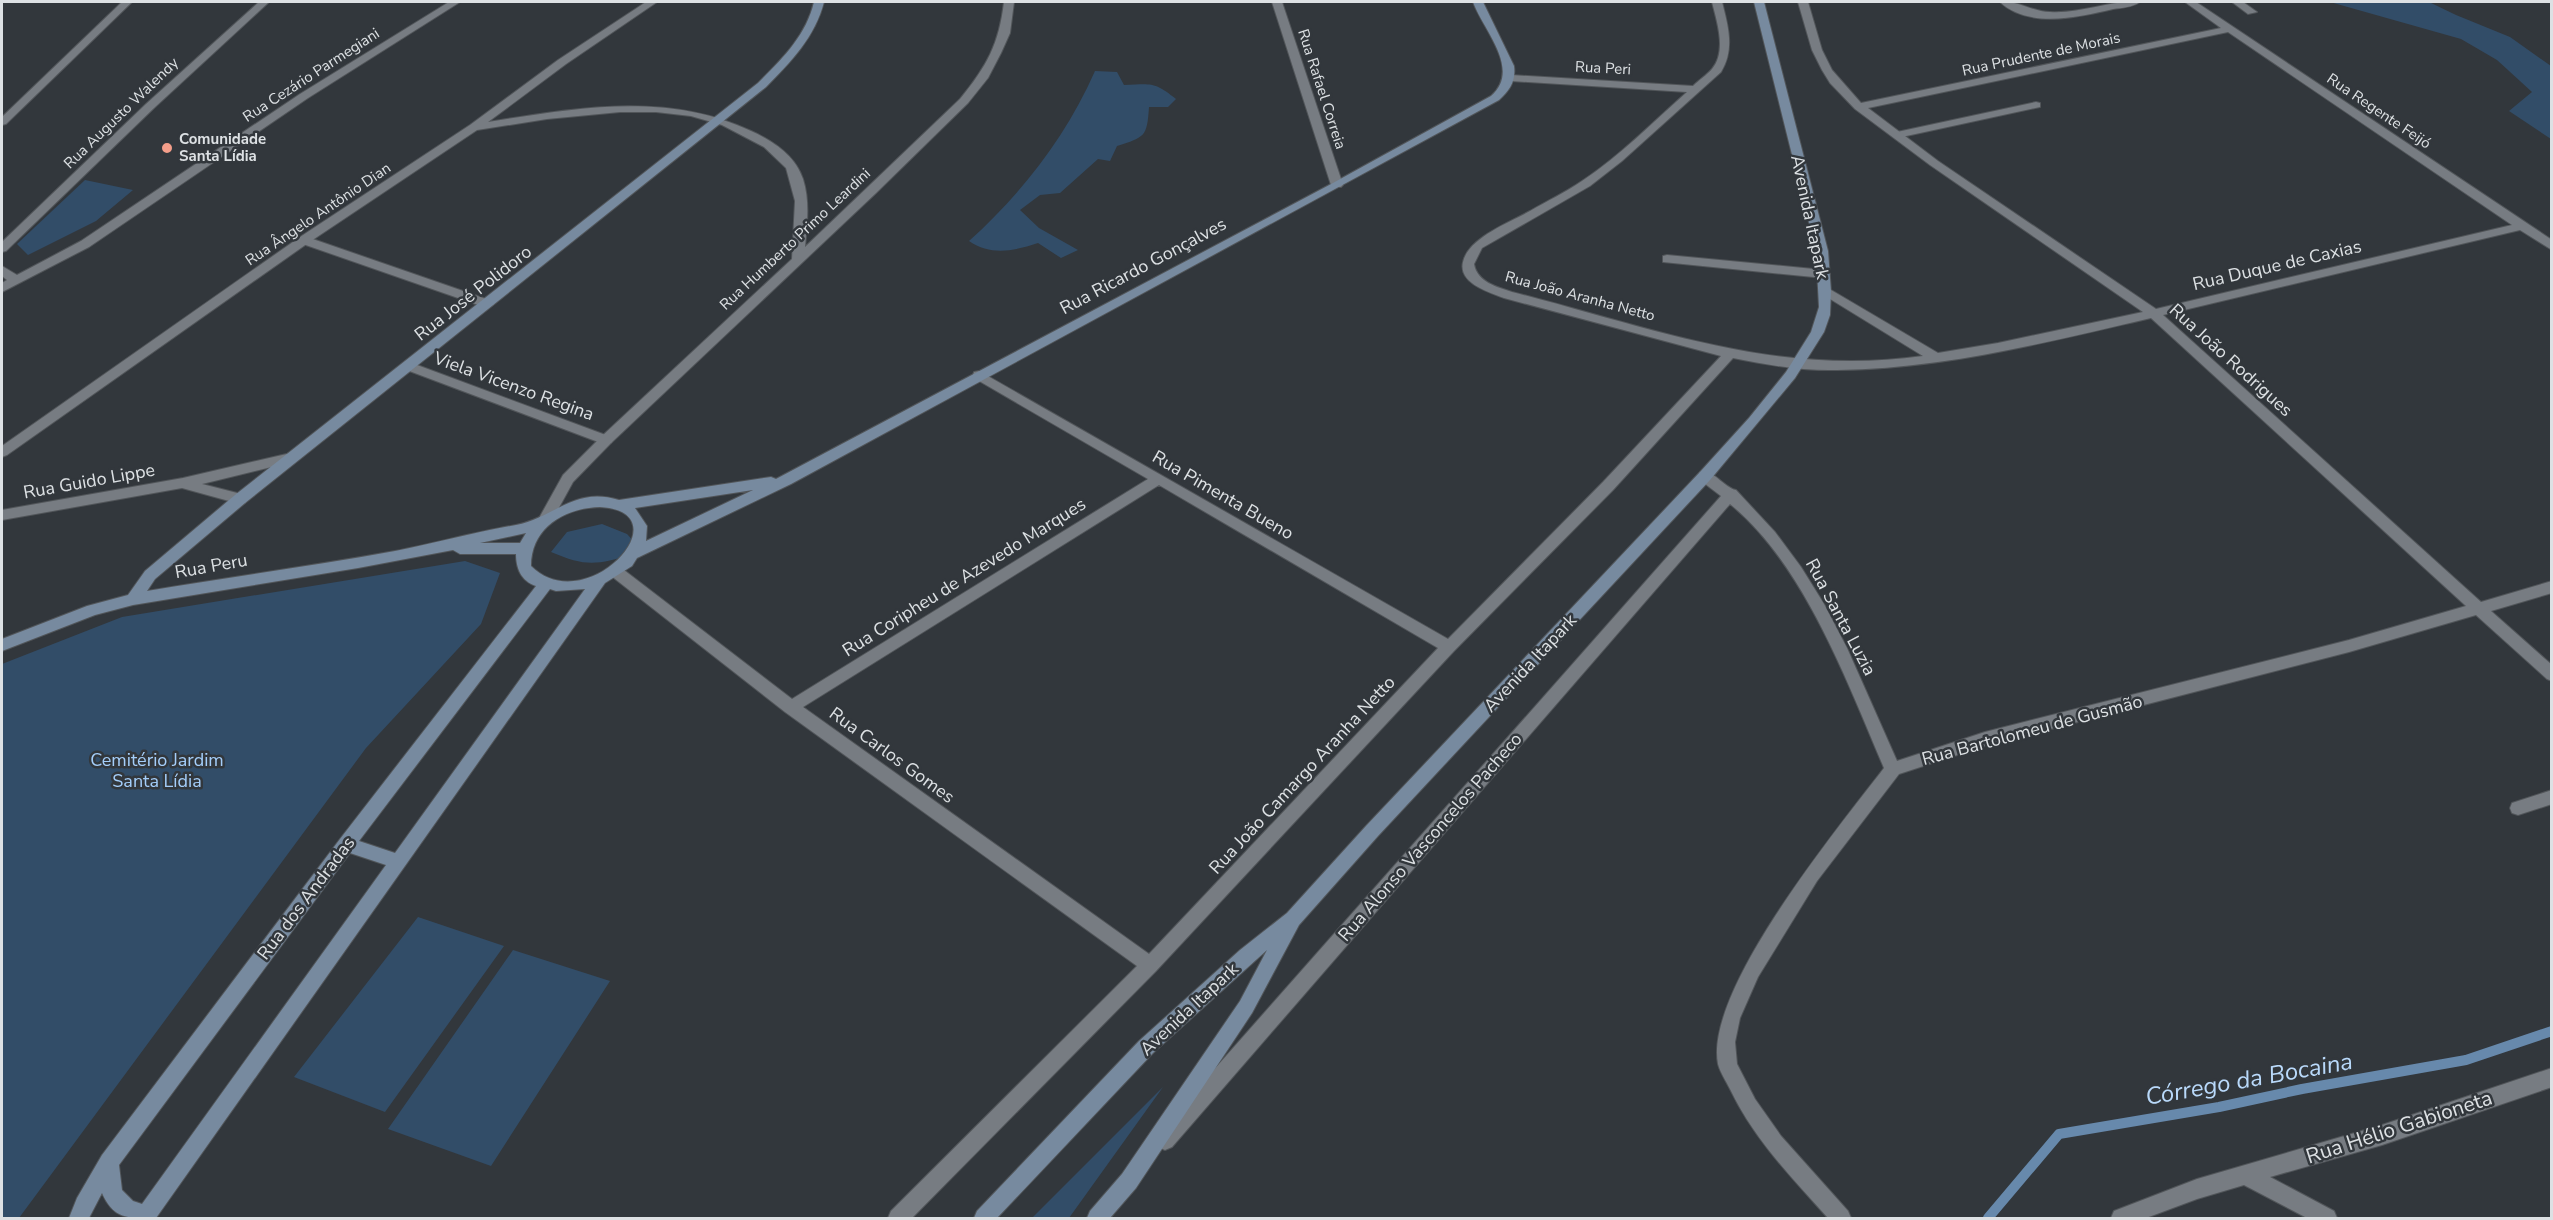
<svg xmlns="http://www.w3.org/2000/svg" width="2553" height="1220" font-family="'Nunito Sans',sans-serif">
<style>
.green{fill:#324d68}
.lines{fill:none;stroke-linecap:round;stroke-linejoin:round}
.stream{stroke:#6789ac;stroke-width:10}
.lane-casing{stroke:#515559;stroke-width:2}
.street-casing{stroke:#515559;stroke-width:2}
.secondary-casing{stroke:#515559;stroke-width:2}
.lane{fill:#777c82;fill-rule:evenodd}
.street{fill:#777c82;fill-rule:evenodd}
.secondary{fill:#778a9f;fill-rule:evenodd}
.poi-dot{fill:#f49e8a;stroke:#32373c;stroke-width:2}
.labels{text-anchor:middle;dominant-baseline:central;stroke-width:5;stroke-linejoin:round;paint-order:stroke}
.far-street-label{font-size:15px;fill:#dde1e4;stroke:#32373c}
.far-poi-label{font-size:15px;font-weight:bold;fill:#dde1e4;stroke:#32373c;text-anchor:start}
.street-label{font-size:18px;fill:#dde1e4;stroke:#32373c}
.park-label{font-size:18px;fill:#a4cefa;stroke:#32373c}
.near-street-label{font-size:21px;fill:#dde1e4;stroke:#32373c}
.near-water-label{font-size:24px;font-style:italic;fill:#b9d9fa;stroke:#32373c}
</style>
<rect width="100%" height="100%" fill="#32373c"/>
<path class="green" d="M 2330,2 L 2429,2 L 2456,15 L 2510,37 L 2551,66 L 2551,139 L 2509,111 L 2532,92 L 2497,60 L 2461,39 Z
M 1095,71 L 1117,72 L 1124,85 C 1151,84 1154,81 1176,99 L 1168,107 L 1149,107 C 1147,137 1145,137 1117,146 L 1110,161 L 1098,159 L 1060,193 L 1040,195 L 1020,210 L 1039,228 L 1078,250 L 1061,258 L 1038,243 C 1014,251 991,256 969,241 C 1022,193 1066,137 1095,71 Z
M 85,180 L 133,190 L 96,221 L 28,255 L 17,244 Z
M 602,524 L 627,534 L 637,545 L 633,554 C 597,565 586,567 551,552 L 567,532 Z
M 465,561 L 500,573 L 481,624 L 366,748 L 19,1218 L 2,1218 L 2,664 L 122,617 Z
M 418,917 L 504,946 L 385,1112 L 294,1077 Z
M 513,950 L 610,981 L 491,1166 L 388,1129 Z
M 1163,1087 L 1069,1218 L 1032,1218 Z"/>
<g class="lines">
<path class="stream" d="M 1988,1218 L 2059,1134 L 2219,1107 L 2302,1089 L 2466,1060 L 2552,1031"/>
<defs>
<path id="lane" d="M 2000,2 C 2017,0 2033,12 2050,12 C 2081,14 2110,0 2140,2 C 2133,7 2122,8 2113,9 C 2079,17 2029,29 2000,2 Z
M 2232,2 L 2243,2 L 2257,12 L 2248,14 Z
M 2036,102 L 2040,103 L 2040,107 L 1897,138 L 1892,135 L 1897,132 Z
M 304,236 L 492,301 L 494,304 L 488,308 L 484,307 L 300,243 L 298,240 Z
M 1667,255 L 1824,270 L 1830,274 L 1824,278 L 1663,262 L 1663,256 Z
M 409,362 L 611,437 L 613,440 L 611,443 L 601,443 L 404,369 L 403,366 Z"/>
<path id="street" d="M 122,2 L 132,2 L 6,124 L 2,125 L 2,117 Z
M 259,2 L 269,2 L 154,108 L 6,251 L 2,252 L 2,242 L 146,104 Z
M 449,2 L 460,2 L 308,98 L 89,247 L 2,292 L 2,283 L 7,280 L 2,276 L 2,266 L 17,275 L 81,241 L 300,94 Z
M 646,2 L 657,2 L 566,64 L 488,122 C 576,108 667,91 751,131 C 773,141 795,155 803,179 C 810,201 807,225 805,247 L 960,99 C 987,66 999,44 1004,2 L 1014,2 L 1010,33 L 1001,53 L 988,78 L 968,103 L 876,193 L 611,443 L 573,482 L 550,524 L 545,525 L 538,520 L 563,475 L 601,437 L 792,259 L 795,201 L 786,168 L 764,147 L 722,125 L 691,116 L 656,112 L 620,112 L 547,119 L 477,130 L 308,243 L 7,455 L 2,457 L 2,446 L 300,237 L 470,125 L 558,60 Z
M 1272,2 L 1282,2 L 1343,185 L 1341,187 L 1333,187 L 1331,185 Z
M 1712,2 L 1722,2 C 1728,26 1735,49 1721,72 L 1622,161 L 1590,186 L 1482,248 L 1474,264 C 1477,282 1497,287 1512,292 C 1653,328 1775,377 1923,356 L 1822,294 L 1820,291 L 1826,287 L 1938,353 L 1998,343 L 2143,312 L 1930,165 L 1855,109 L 1830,83 L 1822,70 L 1812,50 L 1798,2 L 1808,2 L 1822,50 L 1832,70 L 1861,103 L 2221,28 L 2185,2 L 2196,2 L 2552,240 L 2552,250 L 2520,230 L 2163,315 L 2481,602 L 2552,581 L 2552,593 L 2491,611 L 2552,665 L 2552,681 L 2547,679 L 2476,615 L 2349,652 L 1985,746 L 1899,774 L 1817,881 L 1758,977 L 1740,1018 L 1735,1042 L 1737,1064 L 1755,1099 L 1781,1136 L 1848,1211 L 1851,1218 L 1828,1218 C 1791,1177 1754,1139 1730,1089 C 1726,1081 1720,1072 1718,1064 C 1704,990 1839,827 1884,768 C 1847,682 1804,564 1730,504 L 1172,1147 L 1165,1150 L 1158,1147 L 1155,1140 L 1158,1133 L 1721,496 L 1700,480 L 1698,476 L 1700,472 C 1714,469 1723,487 1736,490 L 1775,532 L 1801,567 L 1824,604 L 1847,648 L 1897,761 L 1985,732 L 2349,640 L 2466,606 L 2151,318 C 2048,342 1943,369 1837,370 C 1802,371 1767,365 1733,358 L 1613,490 L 1454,651 L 1156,971 L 912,1218 L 888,1218 L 891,1211 L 1137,966 L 785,712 L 610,575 L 608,571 L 610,567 L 620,567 L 792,699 L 1148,479 L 974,378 L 973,375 L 974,372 L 979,371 L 1448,639 L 1603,482 L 1721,356 L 1504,298 C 1488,292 1458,283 1463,262 C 1468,238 1510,222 1530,211 C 1547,201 1566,192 1582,181 C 1620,156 1653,122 1687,92 L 1511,81 L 1506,78 L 1511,75 L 1693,86 C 1699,80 1707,75 1712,69 C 1727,51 1717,22 1712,2 ZM 2228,32 L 2512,225 L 2156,309 L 1938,161 L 1868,108 ZM 1159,485 L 1438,648 L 1149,954 L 803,707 Z
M 291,453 L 298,458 L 296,461 L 202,484 L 245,495 L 247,499 L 245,503 L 240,504 L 182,488 L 2,520 L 2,510 L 183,478 Z
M 2552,790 L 2552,804 L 2518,815 L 2512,813 L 2510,808 L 2512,803 Z
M 2552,1068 L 2552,1087 L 2382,1145 L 2270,1177 L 2334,1211 L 2337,1218 L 2307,1218 L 2244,1185 L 2197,1199 L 2146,1218 L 2111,1218 L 2114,1211 L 2197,1179 L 2382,1125 Z"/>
<path id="secondary" d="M 814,2 L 824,2 C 815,37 791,62 766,87 L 245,503 L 155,579 L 147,591 C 229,577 313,566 395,551 C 436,543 475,532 516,525 C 554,518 574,486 619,500 L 771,477 L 776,479 L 1333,183 L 1491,96 C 1522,69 1483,30 1473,2 L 1483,2 L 1514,66 C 1516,81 1510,90 1499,100 L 791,484 L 637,558 L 632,566 L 605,583 L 156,1218 C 128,1218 114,1220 102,1193 L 89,1218 L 69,1218 L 77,1198 L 102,1155 L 340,839 L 536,586 C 521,581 516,568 516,554 L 460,554 L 453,550 L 358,568 L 133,605 L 95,615 L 2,651 L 2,639 L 87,606 L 128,595 L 145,571 L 235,495 L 758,83 C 782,59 806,36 814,2 ZM 753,490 L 646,541 L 647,526 L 635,508 ZM 600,507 C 686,512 586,621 531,566 C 531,528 564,508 600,507 ZM 526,533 L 520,543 L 480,543 ZM 550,589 L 556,591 L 585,589 L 395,853 L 359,841 ZM 350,853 L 386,865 L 142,1204 L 133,1201 L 122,1190 L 119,1165 Z
M 1754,2 L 1764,2 L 1828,251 L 1831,291 L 1830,315 L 1824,332 L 1795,378 L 1710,480 L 1378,836 L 1299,925 L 1252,1013 L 1136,1188 L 1110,1218 L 1087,1218 L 1090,1211 L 1122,1174 L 1240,1001 L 1267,950 L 1153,1053 L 997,1218 L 974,1218 L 977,1211 L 1139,1041 L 1240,950 L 1287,913 L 1366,826 L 1700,472 L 1749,418 L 1786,372 L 1811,332 L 1819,307 L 1816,251 Z"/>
</defs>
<use href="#lane" class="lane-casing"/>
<use href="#street" class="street-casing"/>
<use href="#secondary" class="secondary-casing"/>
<use href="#lane" class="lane"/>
<use href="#street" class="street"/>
<use href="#secondary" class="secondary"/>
</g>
<circle class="poi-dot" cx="167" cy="148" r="6"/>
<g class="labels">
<g class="far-street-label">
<text transform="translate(2041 54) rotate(-12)">Rua Prudente de Morais</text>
<text transform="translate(1603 68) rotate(3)">Rua Peri</text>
<text transform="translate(311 75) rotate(-33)">Rua Cezário Parmegiani</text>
<text transform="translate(1322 89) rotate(72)">Rua Rafael Correia</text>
<text transform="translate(2379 111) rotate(34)">Rua Regente Feijó</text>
<text transform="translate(121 113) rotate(-44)">Rua Augusto Walendy</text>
<text transform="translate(318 214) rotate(-34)">Rua Ângelo Antônio Dian</text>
<text transform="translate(795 239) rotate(-43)">Rua Humberto Primo Leardini</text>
<text transform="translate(1580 296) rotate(15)">Rua João Aranha Netto</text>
</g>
<g class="far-poi-label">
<text x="179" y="139">Comunidade<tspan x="179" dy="17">Santa Lídia</tspan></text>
</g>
<g class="street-label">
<text transform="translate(1810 217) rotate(78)">Avenida Itapark</text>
<text transform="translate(2277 265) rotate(-13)">Rua Duque de Caxias</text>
<text transform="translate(1143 266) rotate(-28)">Rua Ricardo Gonçalves</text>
<text transform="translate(473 293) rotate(-38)">Rua José Polidoro</text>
<text transform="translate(2231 360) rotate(42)">Rua João Rodrigues</text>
<text transform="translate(514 386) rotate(20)">Viela Vicenzo Regina</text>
<text transform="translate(89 481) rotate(-10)">Rua Guido Lippe</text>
<text transform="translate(1223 495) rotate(30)">Rua Pimenta Bueno</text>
<text transform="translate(211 566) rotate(-10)">Rua Peru</text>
<text transform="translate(964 577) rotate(-32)">Rua Coripheu de Azevedo Marques</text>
<text transform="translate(1841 617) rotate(62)">Rua Santa Luzia</text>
<text transform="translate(1530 663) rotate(-47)">Avenida Itapark</text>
<text transform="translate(2032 730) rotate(-15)">Rua Bartolomeu de Gusmão</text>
<text transform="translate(892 755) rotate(36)">Rua Carlos Gomes</text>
<text transform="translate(1302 775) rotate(-47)">Rua João Camargo Aranha Netto</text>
<text transform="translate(1430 837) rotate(-49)">Rua Alonso Vasconcelos Pacheco</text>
<text transform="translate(306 898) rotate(-53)">Rua dos Andradas</text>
<text transform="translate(1189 1009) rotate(-43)">Avenida Itapark</text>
</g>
<g class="park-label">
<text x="157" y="760">Cemitério Jardim<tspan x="157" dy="21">Santa Lídia</tspan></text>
</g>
<g class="near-street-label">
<text transform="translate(2399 1127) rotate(-18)">Rua Hélio Gabioneta</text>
</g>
<g class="near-water-label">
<text transform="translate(2249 1079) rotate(-10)">Córrego da Bocaina</text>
</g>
</g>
<rect width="2553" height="1220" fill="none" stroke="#dde1e4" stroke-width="6"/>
</svg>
